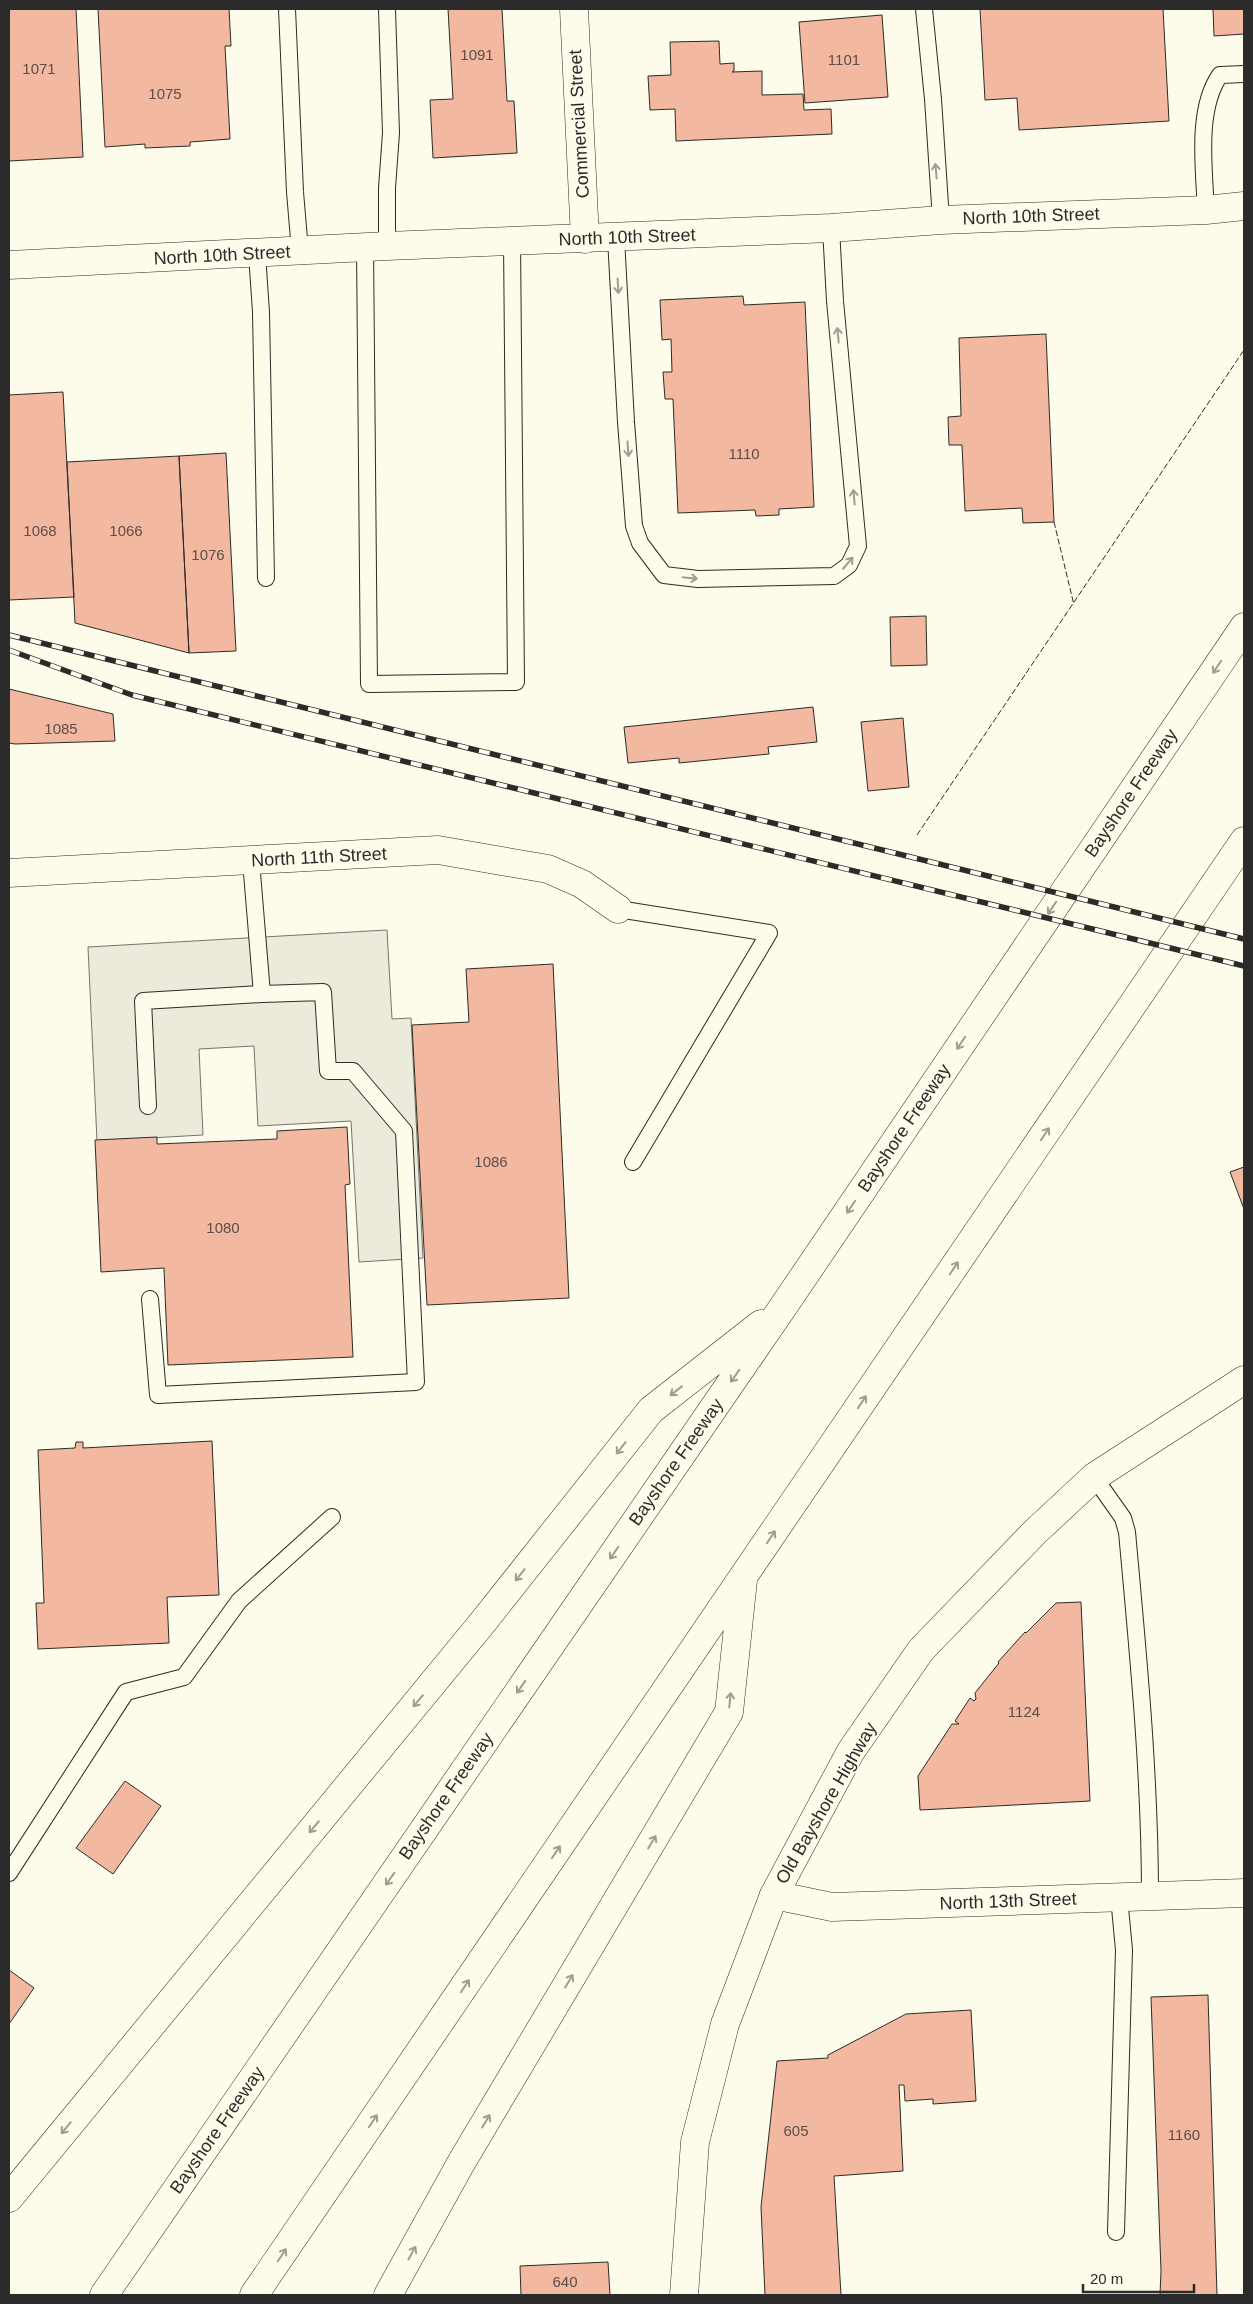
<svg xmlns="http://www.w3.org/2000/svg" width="1253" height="2304" font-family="Arial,sans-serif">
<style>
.parking{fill:#eceadb;stroke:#74746e}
.building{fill:#f2b8a0;stroke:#2b2b2b}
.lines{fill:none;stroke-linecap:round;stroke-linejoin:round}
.lane-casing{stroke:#2b2b2b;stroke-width:18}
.street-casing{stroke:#2b2b2b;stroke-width:29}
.secondary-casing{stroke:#2b2b2b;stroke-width:29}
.primary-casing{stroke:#2b2b2b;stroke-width:29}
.highway-casing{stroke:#2b2b2b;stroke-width:29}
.lane{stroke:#fdfbea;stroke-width:16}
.street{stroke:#fdfbea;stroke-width:28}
.secondary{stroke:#fdfbea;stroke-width:28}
.primary{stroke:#fdfbea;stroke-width:28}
.highway{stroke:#fdfbea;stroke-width:28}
.rail-casing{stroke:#2b2b2b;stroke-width:5.5}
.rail{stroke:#fdfbea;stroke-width:4;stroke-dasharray:11;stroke-linecap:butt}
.fence{stroke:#2b2b2b;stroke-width:1;stroke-dasharray:6 2.5;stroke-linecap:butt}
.oneway{stroke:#9e9d94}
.labels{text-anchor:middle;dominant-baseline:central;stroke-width:4;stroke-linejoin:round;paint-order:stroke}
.number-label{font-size:15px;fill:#5d4e48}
.street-label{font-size:18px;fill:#2b2b2b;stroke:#fdfbea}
</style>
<rect width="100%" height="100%" fill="#fdfbea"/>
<path class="parking" d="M 387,930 L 392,1019 L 411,1018 L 423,1258 L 359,1262 L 351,1121 L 258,1126 L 254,1046 L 199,1049 L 203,1135 L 97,1141 L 88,947 Z"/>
<path class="building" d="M 9,9 L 76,9 L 83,157 L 9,161 Z
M 98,9 L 229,9 L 231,46 L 225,46 L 230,139 L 190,142 L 190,146 L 145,148 L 145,144 L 105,147 Z
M 448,9 L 502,9 L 507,101 L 514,101 L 517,153 L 433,158 L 430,100 L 453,99 Z
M 980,9 L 1163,9 L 1169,121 L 1019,130 L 1017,98 L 985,100 Z
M 1213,9 L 1244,9 L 1244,34 L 1214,36 Z
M 882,15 L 888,97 L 805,103 L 799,22 Z
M 719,41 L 720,64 L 734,63 L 734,71 L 732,72 L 762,71 L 762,95 L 803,94 L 804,110 L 831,109 L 832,134 L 676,141 L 675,109 L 650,110 L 648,76 L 671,75 L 670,42 Z
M 743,296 L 744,305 L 805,302 L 814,507 L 779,509 L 779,515 L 756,516 L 755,510 L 678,513 L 673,399 L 665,399 L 663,372 L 672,372 L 671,339 L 662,340 L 660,300 Z
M 1046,334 L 1054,522 L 1023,523 L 1022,508 L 965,511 L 962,445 L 949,445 L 948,417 L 961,416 L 959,338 Z
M 63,392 L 74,597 L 9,600 L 9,395 Z
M 226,453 L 236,651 L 189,653 L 179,456 Z
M 179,456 L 189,653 L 75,623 L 67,462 Z
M 926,616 L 927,665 L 891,666 L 890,617 Z
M 9,689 L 113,714 L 115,741 L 15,744 L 9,743 Z
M 813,707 L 817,742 L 768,747 L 769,754 L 679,763 L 679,758 L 628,763 L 624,727 Z
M 903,718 L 909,787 L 868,791 L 861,722 Z
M 553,964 L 569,1298 L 427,1305 L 412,1025 L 469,1022 L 466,969 Z
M 347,1127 L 350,1184 L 345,1185 L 353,1357 L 168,1365 L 164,1268 L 101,1272 L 95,1140 L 157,1137 L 157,1144 L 277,1139 L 277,1131 Z
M 1244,1167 L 1244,1209 L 1230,1172 Z
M 212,1441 L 219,1595 L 167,1597 L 169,1643 L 38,1649 L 36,1603 L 44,1603 L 38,1450 L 75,1448 L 76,1442 L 83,1442 L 83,1448 Z
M 1081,1602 L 1090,1801 L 920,1810 L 918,1776 L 952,1724 L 959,1724 L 955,1721 L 970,1698 L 974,1701 L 976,1699 L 975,1693 L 999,1663 L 998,1662 L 1025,1632 L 1026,1633 L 1056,1603 Z
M 125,1781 L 161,1806 L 113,1874 L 76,1848 Z
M 9,1970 L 34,1988 L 9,2024 Z
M 1208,1995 L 1217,2295 L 1160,2295 L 1161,2271 L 1151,1997 Z
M 971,2010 L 976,2101 L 933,2104 L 933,2099 L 905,2101 L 904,2085 L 899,2085 L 903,2171 L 834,2176 L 841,2295 L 765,2295 L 761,2207 L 777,2061 L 828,2058 L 828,2055 L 906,2014 Z
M 608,2262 L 610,2295 L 521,2295 L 520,2266 Z"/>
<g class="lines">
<defs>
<path id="lane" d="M 287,9 L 295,192 L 300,251
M 924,9 L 933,99 L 941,220
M 1206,210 C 1204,169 1196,109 1220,75 L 1244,74
M 616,238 L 626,422 L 634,526 L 640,543 L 664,575 L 698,579 L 834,576 L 849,565 L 858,546 L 835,301 L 831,228
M 387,246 L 387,188 L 391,133 L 387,9
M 365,247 L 369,684 L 516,682 L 512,241
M 257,254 L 261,312 L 266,578
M 618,909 L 769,933 L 633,1162
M 148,1106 L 143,1001 L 262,994
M 150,1299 L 158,1395 L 416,1382 L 404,1131 L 353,1071 L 328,1071 L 323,992 L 262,994 L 251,861
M 1094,1477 L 1123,1518 L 1127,1532 C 1138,1653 1150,1774 1150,1896
M 9,1873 L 126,1692 L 184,1677 L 239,1601 L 332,1517
M 1116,2232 L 1124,1950 L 1119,1897"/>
<path id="street" d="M 9,873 L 438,850 L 548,869 L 582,884 L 618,909
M 774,1895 L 832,1907 L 1244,1893"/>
<path id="secondary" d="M 574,9 L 585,239
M 9,265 L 387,246 L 831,228 L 941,220 L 1206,210 L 1244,206"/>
<path id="primary" d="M 684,2295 L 695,2142 L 725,2024 L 774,1895 L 851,1751 L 921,1650 L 1035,1532 L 1094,1477 L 1244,1380"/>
<path id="highway" d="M 9,2198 L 483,1622 L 651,1410 L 761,1324
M 104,2295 L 783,1307 L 1244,627
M 254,2295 L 1244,841
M 388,2295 L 461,2163 L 729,1712 L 743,1580"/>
</defs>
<use href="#lane" class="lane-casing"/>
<use href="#street" class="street-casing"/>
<use href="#secondary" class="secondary-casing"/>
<use href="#primary" class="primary-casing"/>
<use href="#highway" class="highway-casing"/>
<use href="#lane" class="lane"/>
<use href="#street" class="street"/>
<use href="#secondary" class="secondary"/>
<use href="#primary" class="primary"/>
<use href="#highway" class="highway"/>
<defs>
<path id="rail" d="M 9,635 L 1244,939
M 9,650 L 132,695 L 1244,966"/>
</defs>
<use href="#rail" class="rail-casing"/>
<use href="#rail" class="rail"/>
<path class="fence" d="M 1054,522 L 1074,605
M 917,835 L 1244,350"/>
</g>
<defs><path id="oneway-shaft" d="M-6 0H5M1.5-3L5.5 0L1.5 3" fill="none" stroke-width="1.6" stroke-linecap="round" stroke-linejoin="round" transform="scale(1.25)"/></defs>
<g class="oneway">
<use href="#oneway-shaft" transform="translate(936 171) rotate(-95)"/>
<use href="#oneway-shaft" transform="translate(618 286) rotate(87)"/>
<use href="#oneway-shaft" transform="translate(838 335) rotate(-95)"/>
<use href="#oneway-shaft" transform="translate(628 449) rotate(86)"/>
<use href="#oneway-shaft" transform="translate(854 497) rotate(-95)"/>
<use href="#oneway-shaft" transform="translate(848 563) rotate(-50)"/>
<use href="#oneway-shaft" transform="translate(690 578) rotate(6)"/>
<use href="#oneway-shaft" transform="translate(1217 667) rotate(124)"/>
<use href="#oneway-shaft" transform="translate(1052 908) rotate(124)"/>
<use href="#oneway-shaft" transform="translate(961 1043) rotate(124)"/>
<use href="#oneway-shaft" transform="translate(1045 1134) rotate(-56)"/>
<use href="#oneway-shaft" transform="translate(851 1207) rotate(124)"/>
<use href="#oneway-shaft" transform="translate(954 1268) rotate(-56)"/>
<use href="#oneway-shaft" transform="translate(735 1376) rotate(125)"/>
<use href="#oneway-shaft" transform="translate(676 1391) rotate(142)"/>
<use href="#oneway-shaft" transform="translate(862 1402) rotate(-56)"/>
<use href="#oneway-shaft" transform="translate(621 1448) rotate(128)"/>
<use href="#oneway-shaft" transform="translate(771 1537) rotate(-56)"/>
<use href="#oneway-shaft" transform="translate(614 1553) rotate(125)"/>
<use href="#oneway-shaft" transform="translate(520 1575) rotate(129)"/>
<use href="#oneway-shaft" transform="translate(521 1687) rotate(125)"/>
<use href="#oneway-shaft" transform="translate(730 1700) rotate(-84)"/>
<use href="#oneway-shaft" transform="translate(418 1701) rotate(130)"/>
<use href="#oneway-shaft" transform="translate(314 1827) rotate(130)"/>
<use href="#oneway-shaft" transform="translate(652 1842) rotate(-59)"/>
<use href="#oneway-shaft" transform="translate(556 1852) rotate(-56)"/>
<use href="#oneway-shaft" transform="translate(390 1879) rotate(125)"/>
<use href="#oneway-shaft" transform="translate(569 1981) rotate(-59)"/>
<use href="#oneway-shaft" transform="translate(465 1986) rotate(-56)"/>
<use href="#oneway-shaft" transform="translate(373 2121) rotate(-56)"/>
<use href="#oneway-shaft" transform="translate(486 2121) rotate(-59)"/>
<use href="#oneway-shaft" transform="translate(66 2128) rotate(129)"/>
<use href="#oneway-shaft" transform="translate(412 2253) rotate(-61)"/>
<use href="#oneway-shaft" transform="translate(282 2255) rotate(-56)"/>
</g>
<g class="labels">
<g class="number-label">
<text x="477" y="54">1091</text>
<text x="844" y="59">1101</text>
<text x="39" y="68">1071</text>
<text x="165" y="93">1075</text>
<text x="744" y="453">1110</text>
<text x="40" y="530">1068</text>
<text x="126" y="530">1066</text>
<text x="208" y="554">1076</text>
<text x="61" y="728">1085</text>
<text x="491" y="1161">1086</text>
<text x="223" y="1227">1080</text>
<text x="1024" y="1711">1124</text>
<text x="796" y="2130">605</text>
<text x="1184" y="2134">1160</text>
<text x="565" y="2281">640</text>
</g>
<g class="street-label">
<text transform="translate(579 124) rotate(-93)">Commercial Street</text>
<text transform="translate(1031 216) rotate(-2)">North 10th Street</text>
<text transform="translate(627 237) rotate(-2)">North 10th Street</text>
<text transform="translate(222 255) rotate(-3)">North 10th Street</text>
<text transform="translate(1131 793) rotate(-56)">Bayshore Freeway</text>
<text transform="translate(319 857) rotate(-3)">North 11th Street</text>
<text transform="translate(904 1128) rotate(-56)">Bayshore Freeway</text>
<text transform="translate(676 1462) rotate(-55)">Bayshore Freeway</text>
<text transform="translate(446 1796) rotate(-55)">Bayshore Freeway</text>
<text transform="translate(826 1803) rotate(-60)">Old Bayshore Highway</text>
<text transform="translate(1008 1901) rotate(-2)">North 13th Street</text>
<text transform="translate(217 2130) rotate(-55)">Bayshore Freeway</text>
</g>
</g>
<rect width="1253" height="2304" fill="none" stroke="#2b2b2b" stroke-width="20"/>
<path d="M1083 2284v8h111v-8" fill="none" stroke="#2b2b2b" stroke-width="2.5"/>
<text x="1090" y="2284" font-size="15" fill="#2b2b2b" stroke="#fdfbea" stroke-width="4" paint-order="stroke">20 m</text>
</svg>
